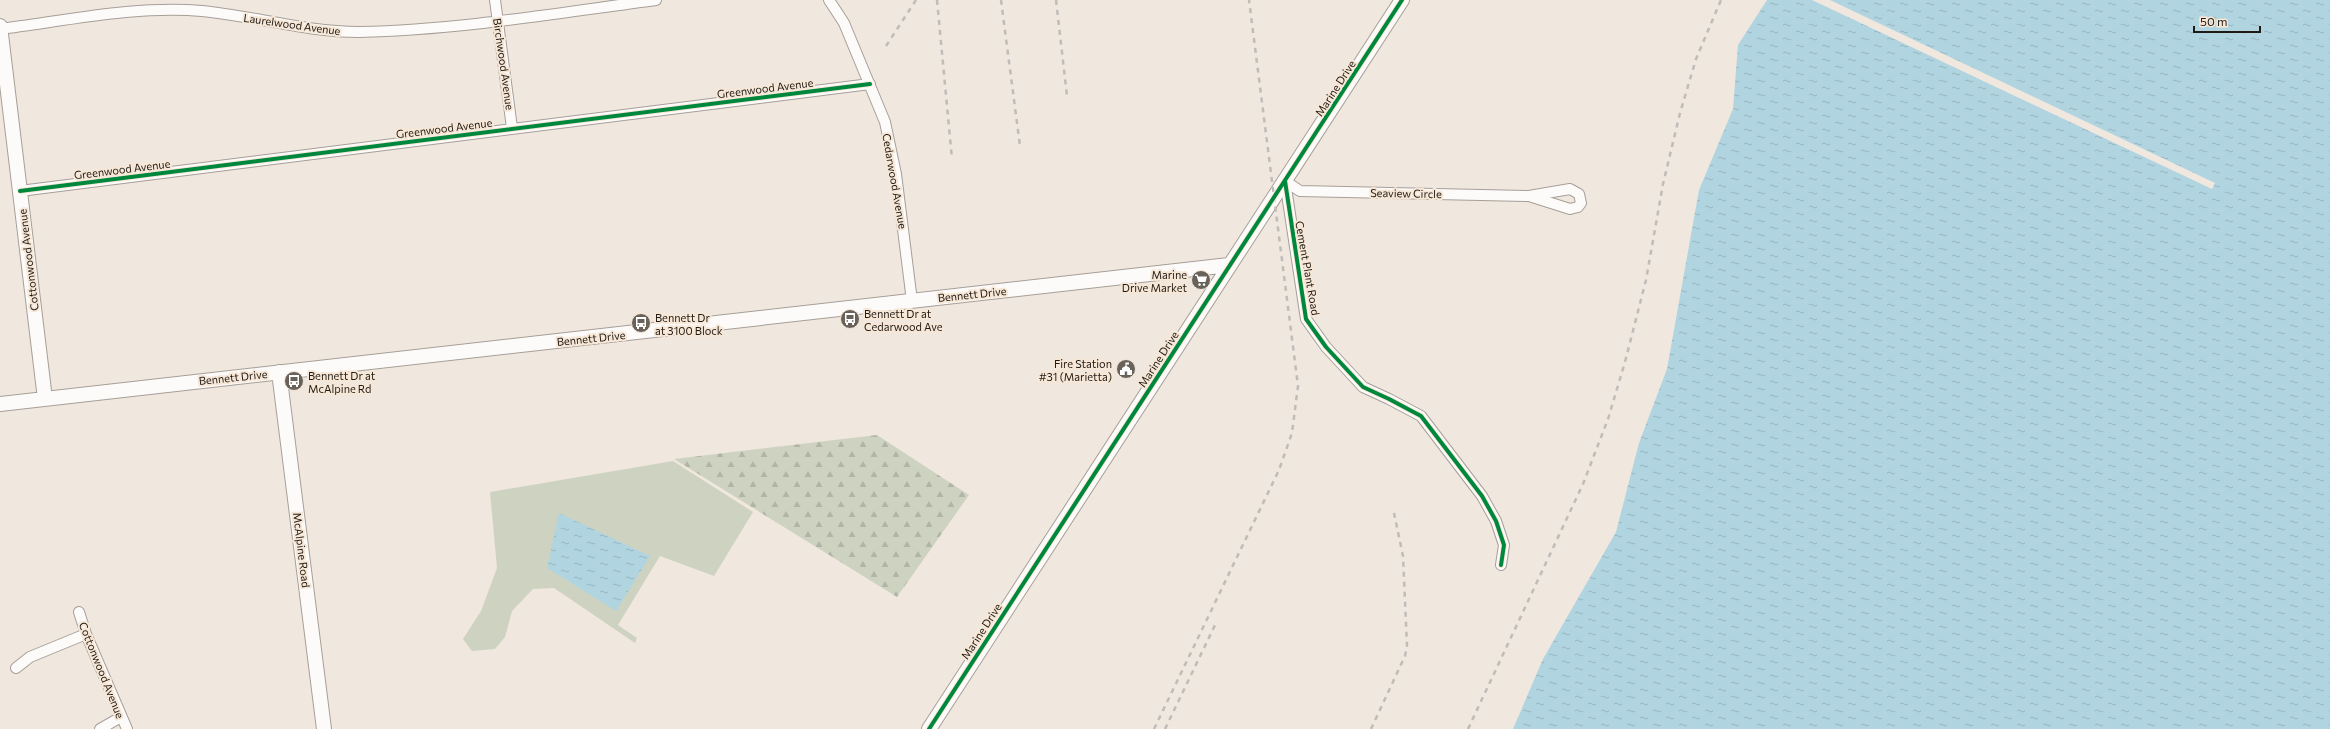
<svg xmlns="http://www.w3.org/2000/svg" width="2330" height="729" font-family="Commissioner,sans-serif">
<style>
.grass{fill:#ced3c1}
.forest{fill:url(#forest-firs)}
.water{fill:url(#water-ripples)}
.pier{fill:#f0e7de}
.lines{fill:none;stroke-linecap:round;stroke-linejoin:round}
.street-casing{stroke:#a69f98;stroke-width:12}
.secondary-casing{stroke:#a69f98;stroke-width:16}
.street{stroke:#fdfbfa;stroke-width:10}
.secondary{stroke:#fdfbfa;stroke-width:14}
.rail{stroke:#bfbcb9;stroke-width:2.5;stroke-dasharray:5 5;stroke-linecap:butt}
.cycleway-casing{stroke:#f7e7d7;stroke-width:6}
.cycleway{stroke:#00873e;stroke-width:4}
.labels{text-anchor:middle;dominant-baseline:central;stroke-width:4;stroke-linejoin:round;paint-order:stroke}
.street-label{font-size:11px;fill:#1f1a14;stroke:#f7e7d7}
.poi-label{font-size:11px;fill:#1f1a14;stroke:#f7e7d7;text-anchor:start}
</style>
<defs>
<pattern id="forest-firs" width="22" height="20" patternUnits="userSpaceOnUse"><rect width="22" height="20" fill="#ced3c1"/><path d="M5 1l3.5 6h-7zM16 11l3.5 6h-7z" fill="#b0b5a5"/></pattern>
<pattern id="water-ripples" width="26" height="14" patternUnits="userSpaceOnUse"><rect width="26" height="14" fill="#b0d4e0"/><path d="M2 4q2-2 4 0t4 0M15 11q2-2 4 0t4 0" fill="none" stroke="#97b5bf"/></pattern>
</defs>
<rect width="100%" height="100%" fill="#f0e7de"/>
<path class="grass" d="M 673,461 L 753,512 L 714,576 L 660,556 L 618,625 L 637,638 L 635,643 L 554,588 L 533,589 L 512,611 L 505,637 L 495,649 L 472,651 L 463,639 L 481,611 L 497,568 L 490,492 Z"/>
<path class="forest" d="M 877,435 L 969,495 L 897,597 L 674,459 Z"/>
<path class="water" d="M 1767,0 L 2330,0 L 2330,729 L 1513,729 L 1543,659 L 1616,532 L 1639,443 L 1667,369 L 1699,190 L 1733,109 L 1738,45 Z
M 559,513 L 650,556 L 616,611 L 547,568 Z"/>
<path class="pier" d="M 1812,0 L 1830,0 L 2215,183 L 2212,189 Z"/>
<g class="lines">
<defs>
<path id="street" d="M 495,0 L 512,128
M 829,0 L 844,23 L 885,122 L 896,174 L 912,301
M 0,29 C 64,21 138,5 202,11 C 254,16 306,32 359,32 C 458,30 558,13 656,0
M 1285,181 L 1306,319 L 1326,347 L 1363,387 L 1389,399 L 1421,416 L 1482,496 L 1496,521 L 1504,545 L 1501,565
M 1285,181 L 1300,191 L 1529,196 L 1570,209 L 1578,207 L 1581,203 L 1579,194 L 1570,189 L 1529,196
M 20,191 L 870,84
M 79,612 L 86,634 L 127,729
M 16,668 L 30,657 L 86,634
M 100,729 L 121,717"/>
<path id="secondary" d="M 0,26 L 45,399
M 279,372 L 324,729
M 0,404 L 1229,265
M 929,729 L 1402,0"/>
</defs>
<use href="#street" class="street-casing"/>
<use href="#secondary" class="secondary-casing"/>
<use href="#street" class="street"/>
<use href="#secondary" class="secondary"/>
<path class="rail" d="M 937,0 L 952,159
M 1001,0 L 1020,146
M 1056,0 L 1067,96
M 886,46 L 916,0
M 1154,729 L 1279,470 L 1292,433 L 1298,386 L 1249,0
M 1165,729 L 1216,623
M 1371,729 L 1405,656 L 1407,646 L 1403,556 L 1394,513
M 1468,729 L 1583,484 L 1608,419 L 1625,362 L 1646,280 L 1663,184 L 1680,113 L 1696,59 L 1721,0"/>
<defs>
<path id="cycleway" d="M 1285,181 L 1306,319 L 1326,347 L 1363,387 L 1389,399 L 1421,416 L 1482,496 L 1496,521 L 1504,545 L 1501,565
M 20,191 L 870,84
M 929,729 L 1402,0"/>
</defs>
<use href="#cycleway" class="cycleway-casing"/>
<use href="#cycleway" class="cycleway"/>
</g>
<defs>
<symbol id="supermarket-disc" viewBox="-11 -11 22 22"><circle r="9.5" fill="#68625b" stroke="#f7e7d7"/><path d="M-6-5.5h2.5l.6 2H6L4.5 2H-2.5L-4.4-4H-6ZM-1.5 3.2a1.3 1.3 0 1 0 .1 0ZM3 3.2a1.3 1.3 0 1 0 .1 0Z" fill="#fff"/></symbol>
<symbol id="bus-disc" viewBox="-11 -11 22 22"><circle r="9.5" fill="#68625b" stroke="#f7e7d7"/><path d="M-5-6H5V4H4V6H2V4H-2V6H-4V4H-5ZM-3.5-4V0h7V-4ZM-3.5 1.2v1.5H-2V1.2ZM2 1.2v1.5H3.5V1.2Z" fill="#fff"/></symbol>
<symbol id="civic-disc" viewBox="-11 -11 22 22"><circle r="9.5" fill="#68625b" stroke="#f7e7d7"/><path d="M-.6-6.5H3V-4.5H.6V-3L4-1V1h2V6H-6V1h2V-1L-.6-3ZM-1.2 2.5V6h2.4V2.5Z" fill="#fff"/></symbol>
</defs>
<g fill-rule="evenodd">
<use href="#supermarket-disc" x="1190" y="269" width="22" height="22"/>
<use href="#bus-disc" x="839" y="308" width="22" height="22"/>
<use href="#bus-disc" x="630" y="312" width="22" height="22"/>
<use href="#civic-disc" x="1115" y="358" width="22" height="22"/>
<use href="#bus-disc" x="283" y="370" width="22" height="22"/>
</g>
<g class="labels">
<g class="street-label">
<text transform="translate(292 24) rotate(8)">Laurelwood Avenue</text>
<text transform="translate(504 64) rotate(82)">Birchwood Avenue</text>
<text transform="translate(765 88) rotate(-7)">Greenwood Avenue</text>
<text transform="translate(1335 88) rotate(-57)">Marine Drive</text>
<text transform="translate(444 128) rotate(-7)">Greenwood Avenue</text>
<text transform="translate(122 169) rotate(-7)">Greenwood Avenue</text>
<text transform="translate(895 181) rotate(80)">Cedarwood Avenue</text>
<text transform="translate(1406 193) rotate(1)">Seaview Circle</text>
<text transform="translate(28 260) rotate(-97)">Cottonwood Avenue</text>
<text transform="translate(1308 268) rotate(80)">Cement Plant Road</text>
<text transform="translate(972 294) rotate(-6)">Bennett Drive</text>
<text transform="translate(591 338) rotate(-6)">Bennett Drive</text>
<text transform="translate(1158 359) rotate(-57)">Marine Drive</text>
<text transform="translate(233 377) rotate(-6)">Bennett Drive</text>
<text transform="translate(302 550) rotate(83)">McAlpine Road</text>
<text transform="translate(981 631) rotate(-57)">Marine Drive</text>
<text transform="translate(102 670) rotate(68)">Cottonwood Avenue</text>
</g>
<g class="poi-label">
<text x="1187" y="274" text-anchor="end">Marine<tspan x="1187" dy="13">Drive Market</tspan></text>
<text x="864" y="313">Bennett Dr at<tspan x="864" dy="13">Cedarwood Ave</tspan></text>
<text x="655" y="317">Bennett Dr<tspan x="655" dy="13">at 3100 Block</tspan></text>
<text x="1112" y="363" text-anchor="end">Fire Station<tspan x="1112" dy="13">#31 (Marietta)</tspan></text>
<text x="308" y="375">Bennett Dr at<tspan x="308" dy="13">McAlpine Rd</tspan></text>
</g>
</g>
<path d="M2194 26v6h66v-6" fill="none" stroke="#1f1a14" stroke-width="2"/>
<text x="2200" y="26" font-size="12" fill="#1f1a14" stroke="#f7e7d7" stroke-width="3" paint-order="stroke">50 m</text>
</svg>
